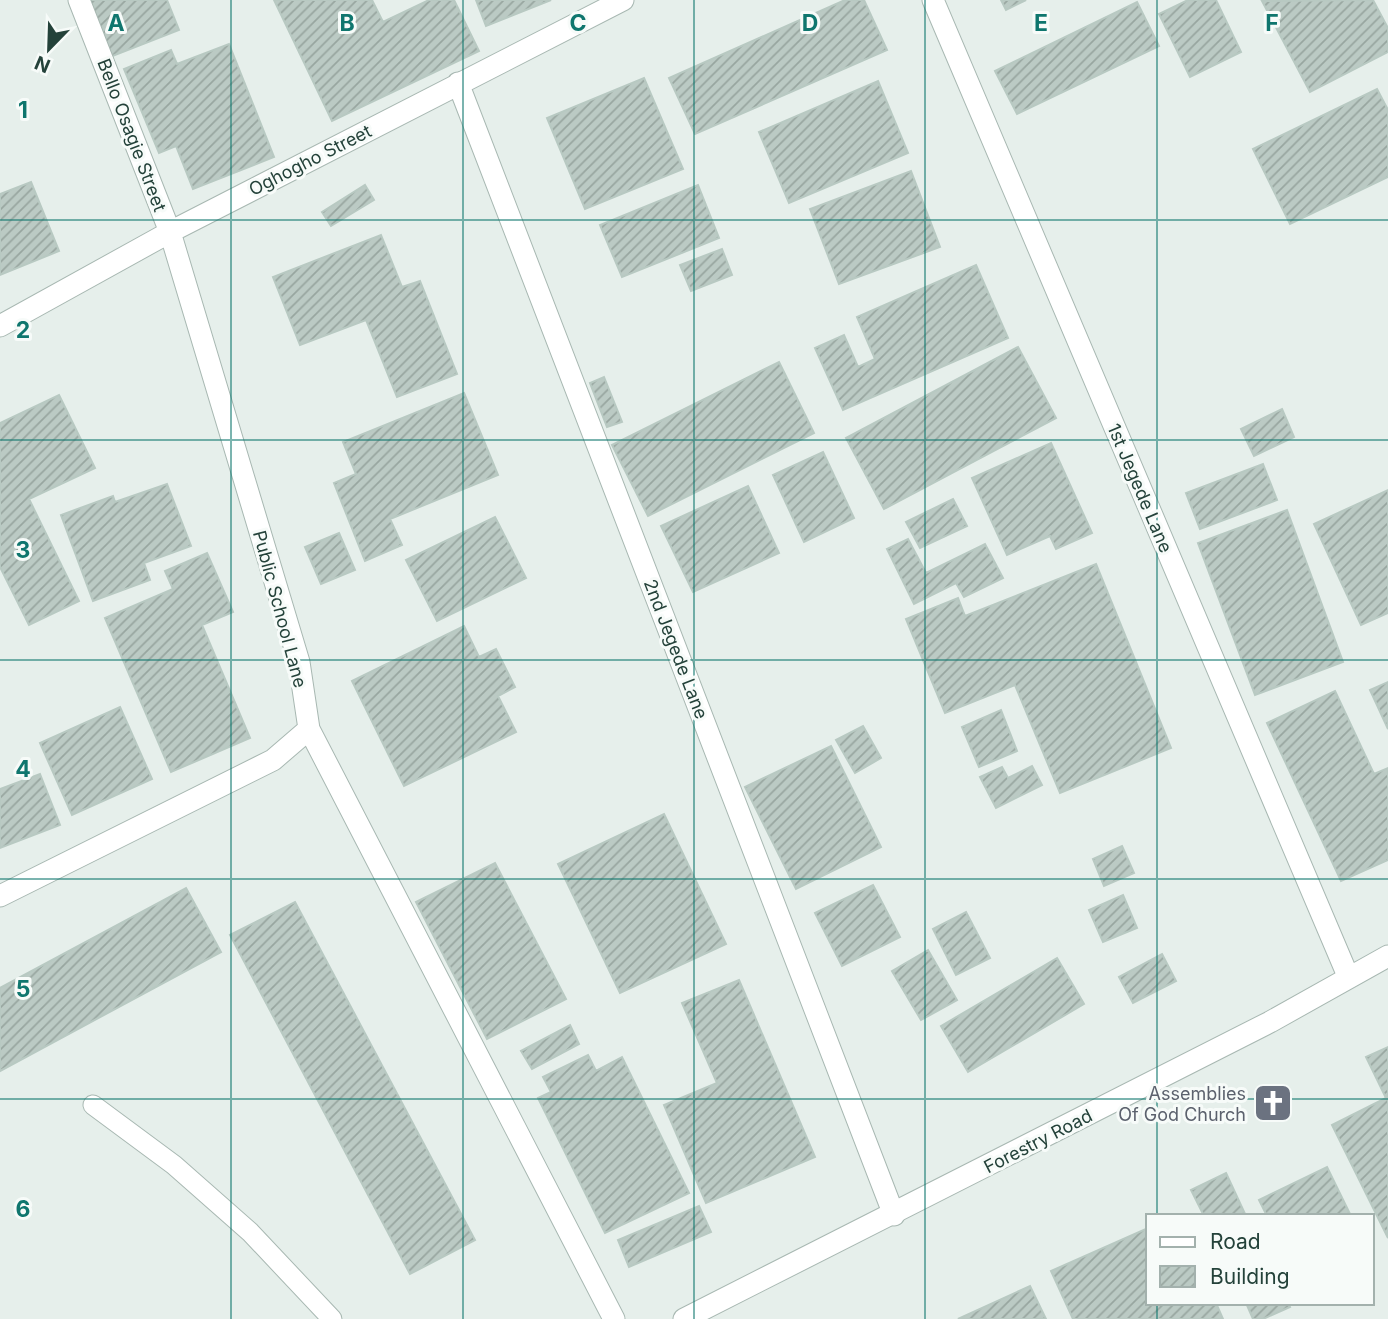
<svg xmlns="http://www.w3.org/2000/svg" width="1388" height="1319" font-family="Inter,sans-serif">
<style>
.building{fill:url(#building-hatch);stroke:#b8c9c2;stroke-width:2}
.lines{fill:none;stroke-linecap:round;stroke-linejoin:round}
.service-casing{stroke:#a8b8b2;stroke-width:21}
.minor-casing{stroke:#a8b8b2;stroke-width:23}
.tertiary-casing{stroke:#a8b8b2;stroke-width:23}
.service{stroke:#fff;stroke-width:19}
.minor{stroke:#fff;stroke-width:21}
.tertiary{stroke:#fff;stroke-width:21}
.grid{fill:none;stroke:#0f766e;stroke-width:2;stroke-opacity:0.55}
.labels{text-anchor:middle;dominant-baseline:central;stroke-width:6;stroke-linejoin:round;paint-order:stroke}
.street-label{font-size:18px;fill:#24423a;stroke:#f7fbf9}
.worship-label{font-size:18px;fill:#5b616d;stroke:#f7fbf9;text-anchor:end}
.grid-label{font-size:23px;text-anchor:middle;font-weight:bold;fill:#0f766e;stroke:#f7fbf9;stroke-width:6;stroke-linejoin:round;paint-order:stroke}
</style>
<defs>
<pattern id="building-hatch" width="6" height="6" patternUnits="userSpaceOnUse" patternTransform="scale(1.75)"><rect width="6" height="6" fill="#bbcac4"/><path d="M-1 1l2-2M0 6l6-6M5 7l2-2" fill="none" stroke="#98a6a0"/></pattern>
</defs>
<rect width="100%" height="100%" fill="#e6efeb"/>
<path class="building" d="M 88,0 L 167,0 L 179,30 L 110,57 Z
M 274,0 L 372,0 L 383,22 L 429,0 L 454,0 L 479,51 L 332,121 Z
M 476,0 L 551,0 L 486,26 Z
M 845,0 L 864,0 L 887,50 L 695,134 L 669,78 Z
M 1001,0 L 1026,0 L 1006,10 Z
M 1188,0 L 1216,0 L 1241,52 L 1190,77 L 1159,14 Z
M 1373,0 L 1388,28 L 1388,52 L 1310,92 L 1262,1 Z
M 1137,2 L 1159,46 L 1017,114 L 995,71 Z
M 229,44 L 274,157 L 193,189 L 176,146 L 159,153 L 124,69 L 171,50 L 177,64 Z
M 644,78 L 683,169 L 585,209 L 547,118 Z
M 878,81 L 908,153 L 789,203 L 759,132 Z
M 1377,89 L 1388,110 L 1388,177 L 1290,224 L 1253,149 Z
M 911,171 L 940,247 L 839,284 L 810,209 Z
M 31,182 L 59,251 L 0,275 L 0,194 Z
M 365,185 L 374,200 L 331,226 L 322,212 Z
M 698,185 L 719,238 L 622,277 L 600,225 Z
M 381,235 L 402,287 L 420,281 L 457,374 L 397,397 L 366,320 L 300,345 L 273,277 Z
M 722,249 L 732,275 L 691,291 L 680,265 Z
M 976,265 L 1008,338 L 843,410 L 815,348 L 844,335 L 858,367 L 875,359 L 857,317 Z
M 1018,347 L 1056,418 L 884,509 L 846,438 Z
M 779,362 L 814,433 L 648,516 L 612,445 Z
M 604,377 L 622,422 L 607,427 L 590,383 Z
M 464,393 L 498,475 L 390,519 L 402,545 L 365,561 L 334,483 L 356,474 L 343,442 Z
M 59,395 L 95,468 L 29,499 L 79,601 L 29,625 L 0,567 L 0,423 Z
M 1282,409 L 1294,437 L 1254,456 L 1241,429 Z
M 1051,443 L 1092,533 L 1056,549 L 1050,536 L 1007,555 L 972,478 Z
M 823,452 L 854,518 L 804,542 L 773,475 Z
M 1263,464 L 1277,500 L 1200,529 L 1186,493 Z
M 167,484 L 191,546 L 144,563 L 150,580 L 93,601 L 61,515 L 113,496 L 115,502 Z
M 748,486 L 779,553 L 693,592 L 661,526 Z
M 1388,490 L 1388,613 L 1361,625 L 1314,524 Z
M 953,499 L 967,526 L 920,548 L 906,522 Z
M 1287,510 L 1343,662 L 1255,695 L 1198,543 Z
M 495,517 L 526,578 L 437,621 L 406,560 Z
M 339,533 L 355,570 L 321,584 L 305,547 Z
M 908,539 L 926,573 L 985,544 L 1003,578 L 964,597 L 956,583 L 914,604 L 887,549 Z
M 207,553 L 233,612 L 202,625 L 250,738 L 171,772 L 105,618 L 173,589 L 165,571 Z
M 1096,564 L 1171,748 L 1060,793 L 1015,685 L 945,713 L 906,619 L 958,598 L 965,616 Z
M 464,626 L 479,657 L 496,649 L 515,687 L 498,696 L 516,732 L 404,786 L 352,681 Z
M 1388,682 L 1388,729 L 1370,690 Z
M 1335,691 L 1374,774 L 1388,768 L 1388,860 L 1341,881 L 1267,723 Z
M 120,707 L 152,779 L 72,815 L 40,743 Z
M 1001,710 L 1017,751 L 979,767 L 962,727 Z
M 863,726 L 881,758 L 855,773 L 836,740 Z
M 831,746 L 881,847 L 796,889 L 745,787 Z
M 1032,766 L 1042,785 L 996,808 L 980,777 L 1002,767 L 1008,778 Z
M 40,774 L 60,825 L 0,848 L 0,789 Z
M 664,814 L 726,944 L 620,993 L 558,864 Z
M 1122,846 L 1134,873 L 1104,886 L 1093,859 Z
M 495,863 L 566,999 L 487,1039 L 416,902 Z
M 873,885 L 900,937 L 842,966 L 815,913 Z
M 186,888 L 221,952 L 0,1071 L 0,988 Z
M 1123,895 L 1137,928 L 1103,942 L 1089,910 Z
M 295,902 L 475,1240 L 410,1274 L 230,935 Z
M 966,912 L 990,958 L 956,975 L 933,929 Z
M 928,950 L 957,1000 L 921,1020 L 892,971 Z
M 1162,954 L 1176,981 L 1133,1003 L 1119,977 Z
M 1057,958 L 1084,1004 L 968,1072 L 941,1026 Z
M 739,980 L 815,1157 L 706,1203 L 664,1105 L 717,1083 L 682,1003 Z
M 570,1025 L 579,1044 L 532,1069 L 521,1051 Z
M 1388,1047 L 1388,1238 L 1332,1125 L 1386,1098 L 1366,1057 Z
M 588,1055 L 596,1071 L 622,1057 L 689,1193 L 605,1233 L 538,1098 L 551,1092 L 543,1077 Z
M 1327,1167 L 1351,1216 L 1267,1216 L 1259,1200 Z
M 1226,1173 L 1246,1216 L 1204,1216 L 1191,1190 Z
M 699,1206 L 711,1232 L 629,1267 L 618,1240 Z
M 1148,1228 L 1148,1303 L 1216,1303 L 1223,1319 L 1073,1319 L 1051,1271 Z
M 1030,1286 L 1046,1319 L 958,1319 Z
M 1246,1303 L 1288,1303 L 1290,1307 L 1263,1319 L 1253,1319 Z"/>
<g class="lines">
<defs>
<path id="service" d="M 93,1105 L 174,1165 L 250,1232 L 332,1319"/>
<path id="minor" d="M 933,0 L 1348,976
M 458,83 L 894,1215
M 0,326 L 170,232 L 623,0
M 309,729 L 614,1319
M 0,896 L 273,760 L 309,729 L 299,662 L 170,232 L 79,0"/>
<path id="tertiary" d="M 684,1319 L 1270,1022 L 1388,956"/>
</defs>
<use href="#service" class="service-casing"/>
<use href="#minor" class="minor-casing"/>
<use href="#tertiary" class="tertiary-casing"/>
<use href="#service" class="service"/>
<use href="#minor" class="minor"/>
<use href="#tertiary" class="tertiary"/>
</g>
<path class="grid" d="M 231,0 L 231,1319M 463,0 L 463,1319M 694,0 L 694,1319M 925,0 L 925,1319M 1157,0 L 1157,1216M 0,220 L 1388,220M 0,440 L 1388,440M 0,660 L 1388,660M 0,879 L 1388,879M 0,1099 L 1388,1099M 1157,1303 L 1157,1319"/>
<defs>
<symbol id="church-square" viewBox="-11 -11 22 22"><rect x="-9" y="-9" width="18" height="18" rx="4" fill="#6b7280" stroke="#f7fbf9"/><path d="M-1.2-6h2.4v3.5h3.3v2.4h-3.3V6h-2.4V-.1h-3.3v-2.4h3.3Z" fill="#fff"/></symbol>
</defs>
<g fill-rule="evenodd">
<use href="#church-square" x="1251" y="1081" width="44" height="44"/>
</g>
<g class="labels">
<g class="street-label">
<text transform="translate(132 135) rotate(69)">Bello Osagie Street</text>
<text transform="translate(310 160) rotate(-27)">Oghogho Street</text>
<text transform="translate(1140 488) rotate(67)">1st Jegede Lane</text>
<text transform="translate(280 609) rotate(75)">Public School Lane</text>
<text transform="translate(676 649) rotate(69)">2nd Jegede Lane</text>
<text transform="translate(1038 1141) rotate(-27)">Forestry Road</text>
</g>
<g class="worship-label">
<text x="1246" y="1093">Assemblies<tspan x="1246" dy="21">Of God Church</tspan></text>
</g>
</g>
<g class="grid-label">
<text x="116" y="31">A</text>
<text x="347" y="31">B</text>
<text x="578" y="31">C</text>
<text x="810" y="31">D</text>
<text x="1041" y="31">E</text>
<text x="1272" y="31">F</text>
<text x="23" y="118">1</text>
<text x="23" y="338">2</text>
<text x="23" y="558">3</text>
<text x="23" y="777">4</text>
<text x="23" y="997">5</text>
<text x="23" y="1217">6</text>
</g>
<rect x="1146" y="1214" width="228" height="91" fill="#f7fbf9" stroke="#a3b1ad" stroke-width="2"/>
<rect x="1160" y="1237" width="35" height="10" fill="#ffffff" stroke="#a3b1ad" stroke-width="2"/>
<text x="1210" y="1249" font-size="21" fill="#24423a">Road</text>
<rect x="1160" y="1266" width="35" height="21" fill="url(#building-hatch)" stroke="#a3b1ad" stroke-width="2"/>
<text x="1210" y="1284" font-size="21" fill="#24423a">Building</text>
<g transform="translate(49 49) rotate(203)" stroke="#f7fbf9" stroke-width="5" paint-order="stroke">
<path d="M0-5L12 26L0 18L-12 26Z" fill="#24423a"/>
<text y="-10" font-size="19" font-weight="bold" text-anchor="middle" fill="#24423a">N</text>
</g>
</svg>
